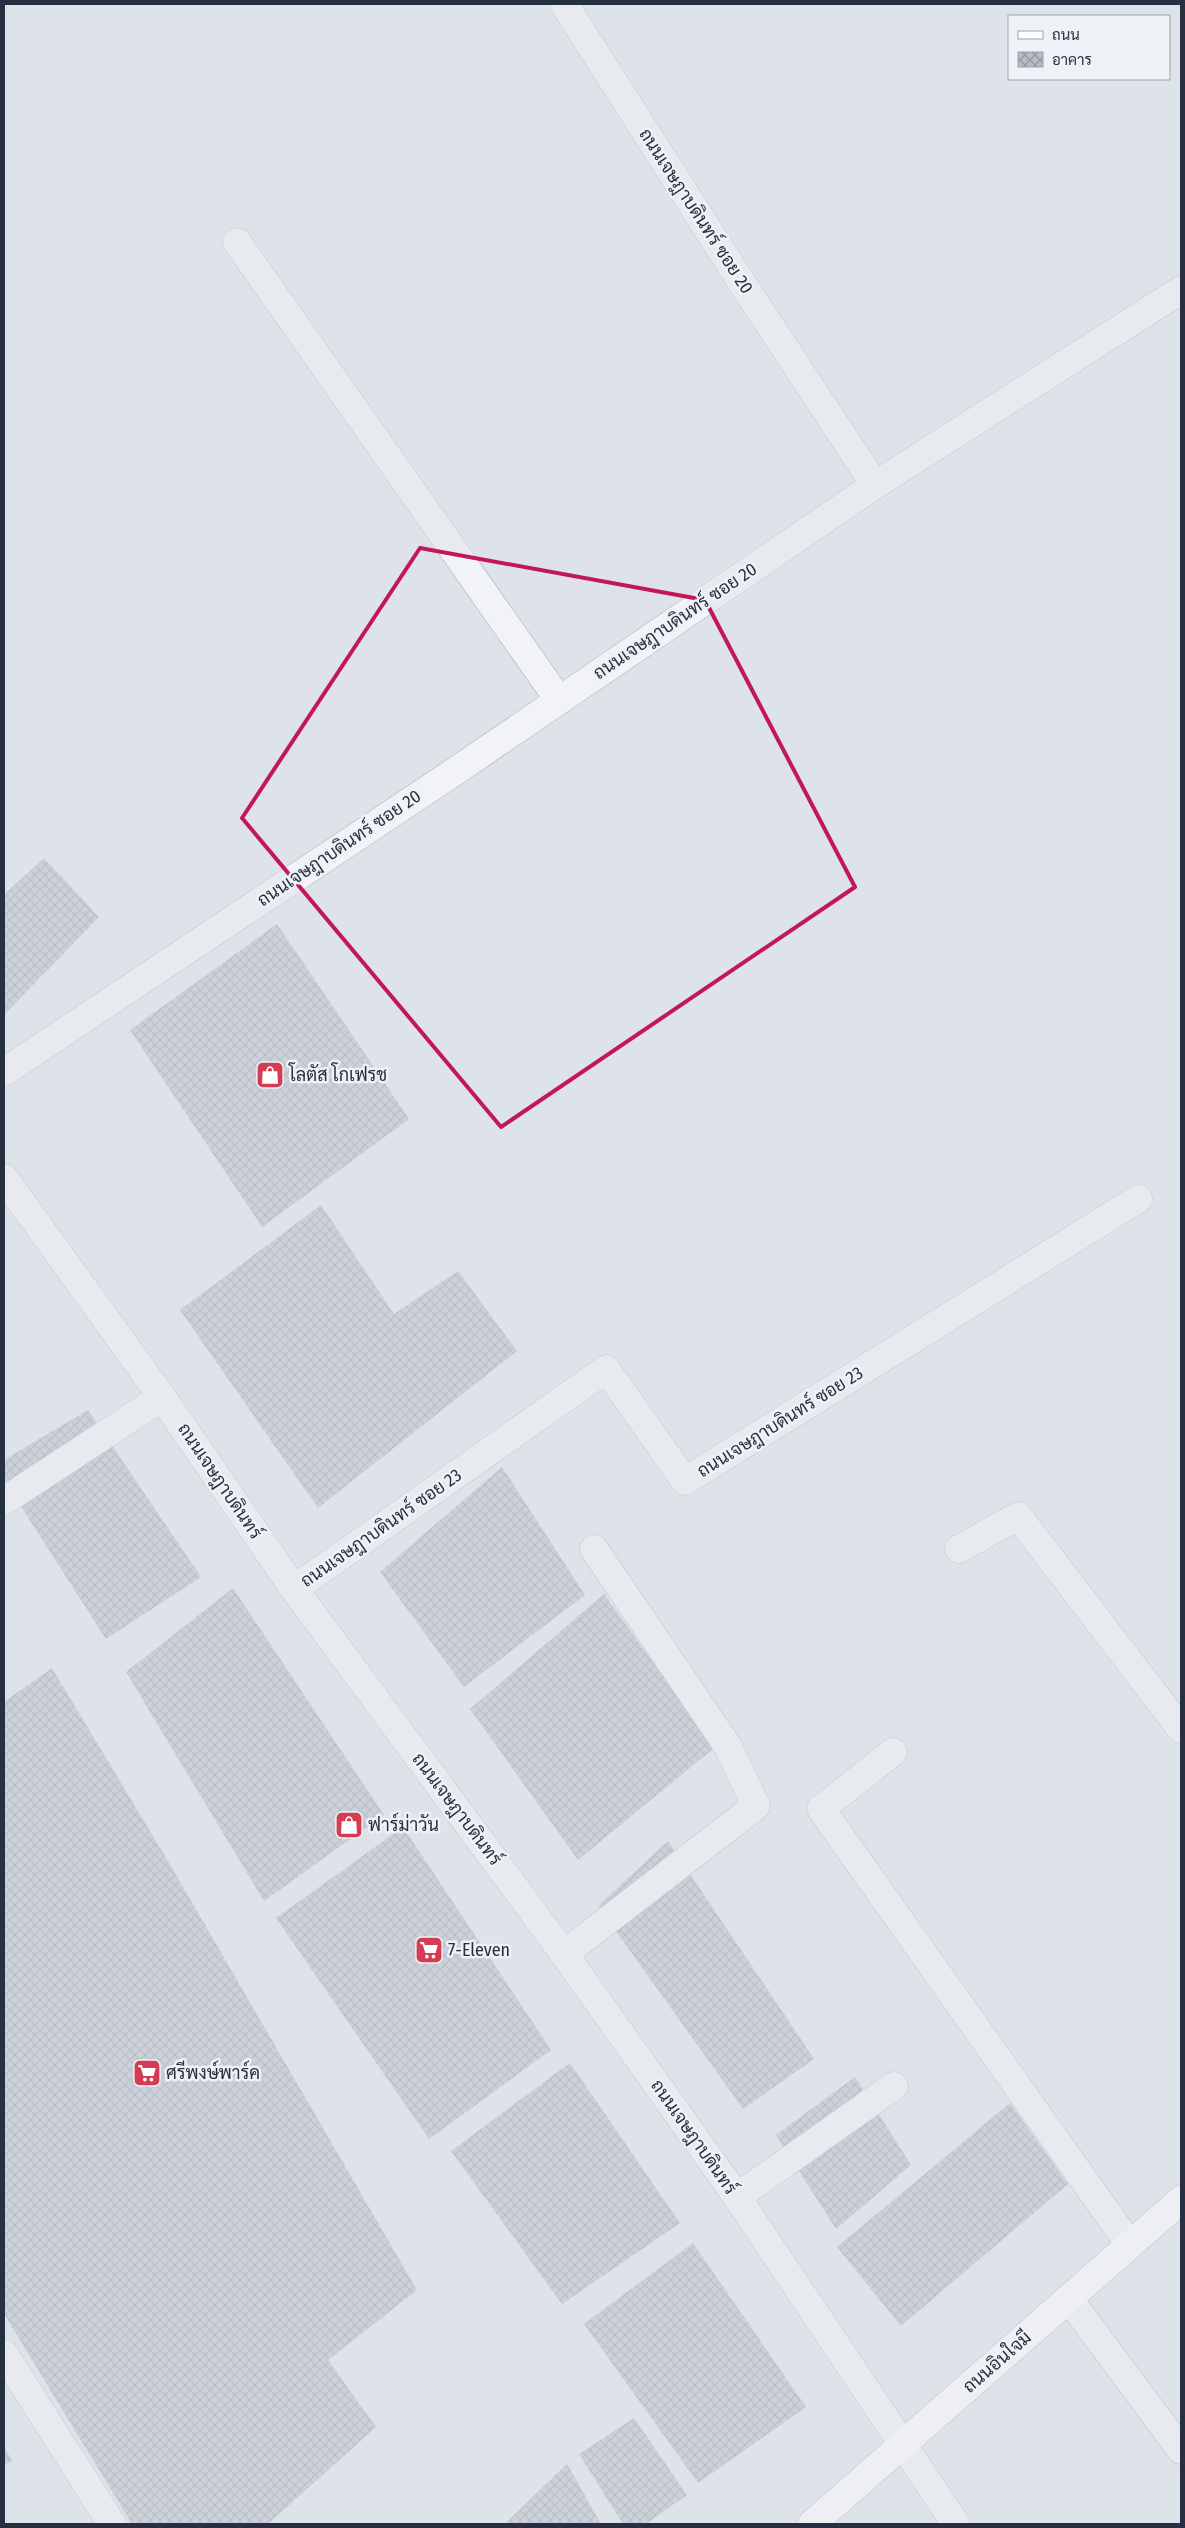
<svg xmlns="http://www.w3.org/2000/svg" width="1185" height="2528" font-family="'Fira Sans Condensed',Sarabun,sans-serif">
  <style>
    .building { fill: url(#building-cross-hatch) }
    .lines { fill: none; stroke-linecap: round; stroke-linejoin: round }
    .minor-casing { stroke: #a3a9b3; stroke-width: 29 }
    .major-casing { stroke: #9da7b5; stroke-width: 29 }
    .minor { stroke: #f1f3f7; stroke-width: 28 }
    .major { stroke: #fff; stroke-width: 28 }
    .marked { fill: none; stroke: #c2185b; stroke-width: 4; stroke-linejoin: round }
    .labels { text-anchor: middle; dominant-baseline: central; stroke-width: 5; stroke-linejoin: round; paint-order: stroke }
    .street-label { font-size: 18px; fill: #273040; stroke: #eef1f6 }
    .poi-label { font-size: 18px; fill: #273040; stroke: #eef1f6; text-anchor: start }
  </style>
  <defs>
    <pattern id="building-cross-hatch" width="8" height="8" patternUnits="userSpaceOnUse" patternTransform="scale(1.25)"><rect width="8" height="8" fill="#b5bbc6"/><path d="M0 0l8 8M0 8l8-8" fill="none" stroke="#9398a2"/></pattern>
  </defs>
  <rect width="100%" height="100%" fill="#dee2e9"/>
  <g class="building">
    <path d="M44 858 99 917 4 1015V895Z"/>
    <path d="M277 924 409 1119 262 1227 130 1030Z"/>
    <path d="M321 1205 394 1314 458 1271 517 1351 318 1508 180 1310Z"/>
    <path d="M88 1410 201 1577 106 1639 4 1480V1460Z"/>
    <path d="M502 1467 585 1595 464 1687 380 1572Z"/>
    <path d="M233 1588 384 1815 264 1901 126 1672Z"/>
    <path d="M604 1594 714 1748 578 1860 470 1709Z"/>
    <path d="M52 1668 165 1856 417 2290 328 2360 376 2427 268 2524H132L4 2314V1702Z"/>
    <path d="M403 1827 551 2050 429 2139 276 1918Z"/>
    <path d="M668 1841 814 2059 743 2109 598 1906Z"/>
    <path d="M570 2063 680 2223 562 2304 451 2151Z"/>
    <path d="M855 2077 911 2165 836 2229 776 2135Z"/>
    <path d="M1010 2103 1068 2184 901 2326 837 2247Z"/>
    <path d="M693 2243 806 2407 698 2483 584 2324Z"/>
    <path d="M634 2418 687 2495 646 2524H623L579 2454Z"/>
    <path d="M4 2447 12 2460 4 2465Z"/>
    <path d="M567 2464 601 2524H505Z"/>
  </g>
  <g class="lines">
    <defs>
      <g id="minor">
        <path d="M237 242 559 700"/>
        <path d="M875 485 1181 290"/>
        <path d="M4 1072 460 768 875 485 742 283 564 4"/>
        <path d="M4 1178 162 1397 294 1589 564 1954 737 2197 956 2524"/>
        <path d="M4 1501 162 1397"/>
        <path d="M959 1549 1018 1516 1181 1729"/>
        <path d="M294 1589 606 1369 685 1481 1138 1199"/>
        <path d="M893 1752 821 1809 1130 2245"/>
        <path d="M564 1954 756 1806 729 1748 594 1549"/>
        <path d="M737 2197 894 2086"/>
        <path d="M1069 2299 1181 2450"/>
        <path d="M4 2354 112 2524"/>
      </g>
      <path id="major" d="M812 2524 1181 2200"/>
    </defs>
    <use href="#minor" class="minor-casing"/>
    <use href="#major" class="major-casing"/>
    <use href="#minor" class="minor"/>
    <use href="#major" class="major"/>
  </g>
  <path d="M0 0H1185V2528H0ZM420 548 705 600 855 887 501 1127 242 818Z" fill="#dee2e9" fill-opacity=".55" fill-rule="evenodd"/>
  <path class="marked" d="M420 548 705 600 855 887 501 1127 242 818Z"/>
  <defs>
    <symbol id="shop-square" viewBox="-11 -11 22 22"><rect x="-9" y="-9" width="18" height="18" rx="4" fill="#d53c54" stroke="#eef1f6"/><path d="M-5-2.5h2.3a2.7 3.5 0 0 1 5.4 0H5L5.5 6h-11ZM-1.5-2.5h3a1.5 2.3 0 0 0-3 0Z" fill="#fff"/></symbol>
    <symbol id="supermarket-square" viewBox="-11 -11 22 22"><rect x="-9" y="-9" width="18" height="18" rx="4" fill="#d53c54" stroke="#eef1f6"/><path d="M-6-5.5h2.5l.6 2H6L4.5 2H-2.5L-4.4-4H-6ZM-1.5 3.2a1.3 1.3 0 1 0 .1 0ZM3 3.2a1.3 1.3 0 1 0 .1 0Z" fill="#fff"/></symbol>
  </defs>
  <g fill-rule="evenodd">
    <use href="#shop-square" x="254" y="1059" width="32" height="32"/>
    <use href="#shop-square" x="333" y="1809" width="32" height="32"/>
    <use href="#supermarket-square" x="413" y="1934" width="32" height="32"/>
    <use href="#supermarket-square" x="131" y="2057" width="32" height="32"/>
  </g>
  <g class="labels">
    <g class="street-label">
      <text transform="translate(696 211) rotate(57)">ถนนเจษฎาบดินทร์ ซอย 20</text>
      <text transform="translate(675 621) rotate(-34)">ถนนเจษฎาบดินทร์ ซอย 20</text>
      <text transform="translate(339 848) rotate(-34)">ถนนเจษฎาบดินทร์ ซอย 20</text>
      <text transform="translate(780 1422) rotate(-32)">ถนนเจษฎาบดินทร์ ซอย 23</text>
      <text transform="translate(220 1481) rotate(56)">ถนนเจษฎาบดินทร์</text>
      <text transform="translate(381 1528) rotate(-35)">ถนนเจษฎาบดินทร์ ซอย 23</text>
      <text transform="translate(457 1809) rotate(53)">ถนนเจษฎาบดินทร์</text>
      <text transform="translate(694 2137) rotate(55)">ถนนเจษฎาบดินทร์</text>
      <text transform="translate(997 2362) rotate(-41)">ถนนอินใจมี</text>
    </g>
    <g class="poi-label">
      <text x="289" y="1075">โลตัส โกเฟรช</text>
      <text x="368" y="1825">ฟาร์ม่าวัน</text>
      <text x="448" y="1950">7-Eleven</text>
      <text x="166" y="2073">ศรีพงษ์พาร์ค</text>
    </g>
  </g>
  <rect width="1185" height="2528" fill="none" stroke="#273040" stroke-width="10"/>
  <rect x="1008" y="15" width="162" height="65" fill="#eef1f6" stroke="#9ea4ad"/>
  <rect x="1018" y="31" width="25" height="8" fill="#ffffff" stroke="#9ea4ad"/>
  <text x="1052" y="40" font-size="15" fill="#273040">ถนน</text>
  <rect x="1018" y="52" width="25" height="15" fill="url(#building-cross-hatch)" stroke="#9ea4ad"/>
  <text x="1052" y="65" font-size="15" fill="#273040">อาคาร</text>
</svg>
